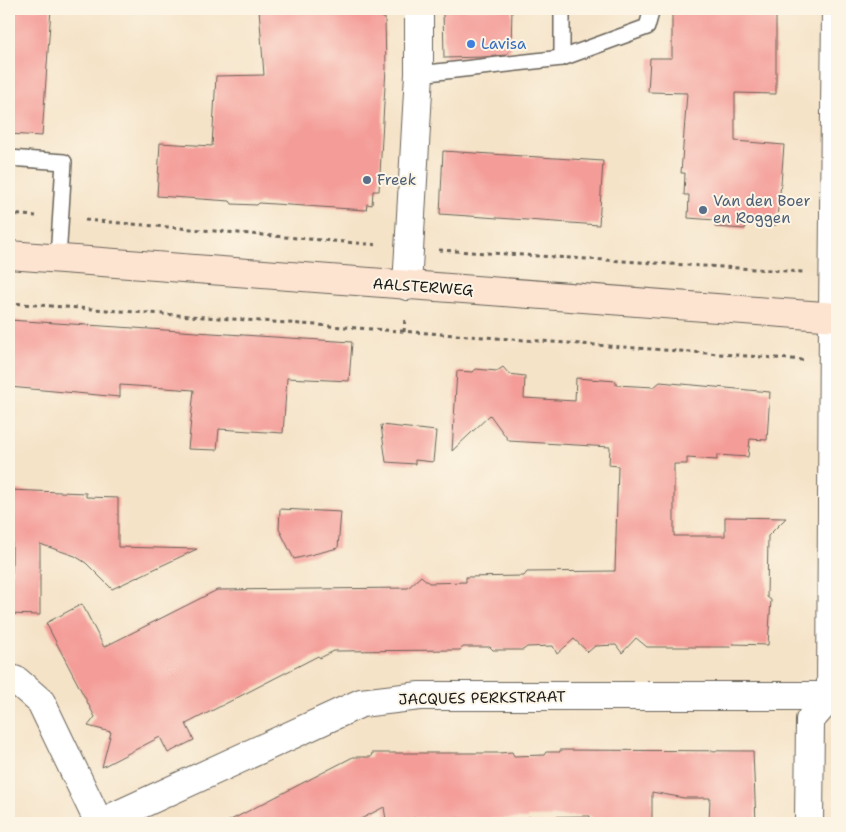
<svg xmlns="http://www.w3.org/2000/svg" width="846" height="832" font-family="'Shantell Sans',sans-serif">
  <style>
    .building { fill: #f49c98 }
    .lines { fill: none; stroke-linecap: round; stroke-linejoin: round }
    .service-casing { stroke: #686258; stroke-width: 18 }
    .minor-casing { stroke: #686258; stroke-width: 30 }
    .tertiary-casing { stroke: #686258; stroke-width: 30 }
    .secondary-casing { stroke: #686258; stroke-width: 30 }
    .path { stroke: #686258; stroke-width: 3; stroke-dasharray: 4 4; stroke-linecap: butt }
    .service { stroke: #fff; stroke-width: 15 }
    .minor { stroke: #fff; stroke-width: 28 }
    .tertiary { stroke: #fff; stroke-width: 28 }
    .secondary { stroke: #fde4d1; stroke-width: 28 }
    .shop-dot { fill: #3f7fe0; stroke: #fcf5e5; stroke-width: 2 }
    .service-dot { fill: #5c6f8a; stroke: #fcf5e5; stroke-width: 2 }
    .labels { text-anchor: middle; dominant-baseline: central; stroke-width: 4; stroke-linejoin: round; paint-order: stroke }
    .shop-label { font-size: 15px; fill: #366cbe; stroke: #fcf5e5; text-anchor: start }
    .service-label { font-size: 15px; fill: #4e5e75; stroke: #fcf5e5; text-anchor: start }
    .street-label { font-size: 15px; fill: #1c1c1c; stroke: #fcf5e5 }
  </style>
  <rect width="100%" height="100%" fill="#fcf5e5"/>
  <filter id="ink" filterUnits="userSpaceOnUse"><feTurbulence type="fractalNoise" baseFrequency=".02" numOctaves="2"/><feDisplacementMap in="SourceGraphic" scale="10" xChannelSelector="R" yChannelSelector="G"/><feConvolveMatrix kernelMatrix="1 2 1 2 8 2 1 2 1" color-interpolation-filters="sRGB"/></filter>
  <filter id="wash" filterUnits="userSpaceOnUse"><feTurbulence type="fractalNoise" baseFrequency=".0096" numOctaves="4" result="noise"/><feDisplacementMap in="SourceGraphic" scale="20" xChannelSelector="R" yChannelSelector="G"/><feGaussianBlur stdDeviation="1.12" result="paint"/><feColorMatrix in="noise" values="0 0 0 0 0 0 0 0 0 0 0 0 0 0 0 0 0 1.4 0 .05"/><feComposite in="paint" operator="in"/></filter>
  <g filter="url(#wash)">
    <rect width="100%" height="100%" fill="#f5e3c8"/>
    <g id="blocks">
      <g class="building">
        <path d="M9 9H51L42 136 9 134Z"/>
        <path d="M259 9H382V18H385L386 68 379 191H373L372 205 367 204 366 210 259 203 257 205 232 204 230 201 157 196 160 143 212 146 216 76 264 75Z"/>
        <path d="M443 9H512L511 49 506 55 483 57 444 58Z"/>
        <path d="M672 9H776V94L735 93V141L784 145 781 184 776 225 746 223 745 229 715 227V220L688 218 689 195H684L685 173H681L687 93 648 92 650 58H672Z"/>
        <path d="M443 151 603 161 599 225 440 214Z"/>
        <path d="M9 320 352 342 349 381 287 378 283 433 219 429 217 450 188 449 194 390 120 385V397L9 387Z"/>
        <path d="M503 367 509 374 525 376 524 398 575 401 576 378 616 381V385L654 387 660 382 770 392 767 440 750 439 748 457 717 455V460L687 458V464H674V536H725V517L786 518 768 536 767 597 771 600 768 645 733 644 732 647H647L636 638 622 653 616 645 595 646 588 652 574 639 557 654 553 646 527 647 523 650H493L490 647H463L460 650 334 651 320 658 318 656 186 724 194 740 168 753 160 737 102 767 111 732 88 726 95 717 46 623 82 604 104 647 217 590 408 588 421 576 429 583 466 582V577L524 576 527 572 615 571 618 466 609 465 610 447 509 441 490 415 452 451 457 371 473 372 476 369 497 371Z"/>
        <path d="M381 425 436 431 433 462 415 460V464L386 462Z"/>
        <path d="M9 490 86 493V497L118 498V547L197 549 112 589 86 563 75 556 40 544V615L9 614V574H12V525H9Z"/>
        <path d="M280 509 341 512 338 548 294 559 279 529Z"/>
        <path d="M560 750 753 751 756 823H709L710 798H684L652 792V820H590V816L528 817V819L414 818 413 820H386L384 807 353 823H225L353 757H371L372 753H499L512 752 514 756 544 755 546 752H560Z"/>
      </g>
    </g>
  </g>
  <g filter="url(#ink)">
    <use href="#blocks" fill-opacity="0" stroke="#686258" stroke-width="1"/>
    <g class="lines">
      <defs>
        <g id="service">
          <path d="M562 58V9"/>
          <path d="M419 74 562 58 647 27 652 9"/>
          <path d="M9 158 64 162 58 259"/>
        </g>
        <g id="minor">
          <path d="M407 286 419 74V9"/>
          <path d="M833 316 831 696 837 703"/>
          <path d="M9 678 17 681 41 702 99 823"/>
          <path d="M100 823 361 703 420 696H831"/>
          <path d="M809 823 810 720 831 696"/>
        </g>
        <path id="tertiary" d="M833 316 836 9"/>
        <path id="secondary" d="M9 255 837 317"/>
      </defs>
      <use href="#service" class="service-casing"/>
      <use href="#minor" class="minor-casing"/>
      <use href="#tertiary" class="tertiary-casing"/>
      <use href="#secondary" class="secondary-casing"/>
      <g class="path">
        <path d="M9 214 36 216"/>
        <path d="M85 220 380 245"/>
        <path d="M439 250 804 272"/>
        <path d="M9 303 804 360"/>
        <path d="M404 332 405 316"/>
      </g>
      <use href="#service" class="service"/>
      <use href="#minor" class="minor"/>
      <use href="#tertiary" class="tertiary"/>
      <use href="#secondary" class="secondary"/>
    </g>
  </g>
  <circle class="shop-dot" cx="471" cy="44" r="5"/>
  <g class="service-dot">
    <circle cx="367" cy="180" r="5"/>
    <circle cx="703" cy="210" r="5"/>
  </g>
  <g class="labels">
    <g class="shop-label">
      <text x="481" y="44">Lavisa</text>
    </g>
    <g class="service-label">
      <text x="377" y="180">Freek</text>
      <text x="713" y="201">Van den Boer<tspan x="713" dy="17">en Roggen</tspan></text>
    </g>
    <g class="street-label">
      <text transform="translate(423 287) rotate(4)">AALSTERWEG</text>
      <text transform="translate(482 698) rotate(-1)">JACQUES PERKSTRAAT</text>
    </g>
  </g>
  <rect width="846" height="832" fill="none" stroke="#fcf5e5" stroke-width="30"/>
</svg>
